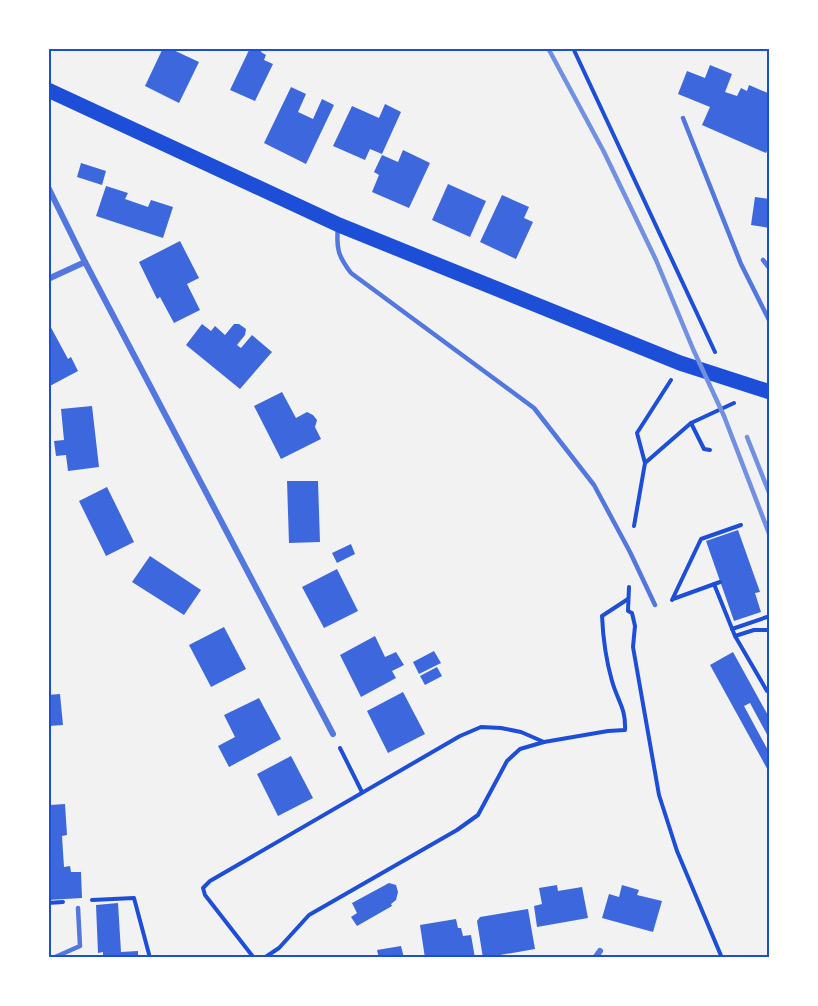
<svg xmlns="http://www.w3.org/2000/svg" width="818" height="1006" font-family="Rubik,sans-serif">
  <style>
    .building { fill: #3d67dc }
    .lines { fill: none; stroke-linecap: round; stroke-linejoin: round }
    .path { stroke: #1d4ed8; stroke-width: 4 }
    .service { stroke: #5277de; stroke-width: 4.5 }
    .minor { stroke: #5277de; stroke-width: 6 }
    .primary { stroke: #1d4ed8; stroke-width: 15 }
    .rail { stroke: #7290e2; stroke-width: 4.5 }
    .neatline { fill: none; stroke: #1d4ed8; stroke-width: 2 }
  </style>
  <rect width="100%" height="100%" fill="#f2f2f2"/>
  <g class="building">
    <path d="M163 48H169L199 62 179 103 145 86Z"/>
    <path d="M250 48 262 49 261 52 266 55 264 60 273 64 255 101 230 90Z"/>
    <path d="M710 65 732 74 725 92 737 96 741 88 747 91 749 85 770 94V144L766 153 702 125 710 107 678 94 687 71 705 78Z"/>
    <path d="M291 87 306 94 298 112 313 119 322 99 334 105 306 164 264 143Z"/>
    <path d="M385 104 401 112 382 154 370 149 365 160 333 146 352 106 379 118Z"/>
    <path d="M403 150 430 163 409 208 372 192 379 175 374 172 382 155 398 162Z"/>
    <path d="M81 163 106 171 102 185 77 177Z"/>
    <path d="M448 184 486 201 470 237 432 220Z"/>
    <path d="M106 186 128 193 125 199 148 207 151 200 173 207 163 238 96 216Z"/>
    <path d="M502 195 529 207 524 218 533 222 516 259 480 242Z"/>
    <path d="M755 197 770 199V228L751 225Z"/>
    <path d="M180 241 199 278 187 284 200 310 174 323 160 297 157 299 139 262Z"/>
    <path d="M48 322 68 359 71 357 78 371 48 387Z"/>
    <path d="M202 324 211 331 215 326 225 335 234 324H239L246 329 245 335 237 345 241 348 252 335 272 352 240 389 186 345Z"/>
    <path d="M282 392 296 418 307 412 313 415 317 420 315 427 321 439 281 459 254 406Z"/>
    <path d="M92 406 99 467 68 471 66 455 56 456 54 441 64 440 61 409Z"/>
    <path d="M287 481H318L320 542 289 543Z"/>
    <path d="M107 487 134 542 106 556 79 501Z"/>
    <path d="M738 530 760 592 755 593 761 612 734 621 706 541Z"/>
    <path d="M351 544 355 554 337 563 332 553Z"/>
    <path d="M150 556 201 590 184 615 132 582Z"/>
    <path d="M337 569 358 611 324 628 302 587Z"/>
    <path d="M224 627 246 669 211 687 189 645Z"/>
    <path d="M375 636 385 657 396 652 404 665 392 671 396 678 361 697 340 655Z"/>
    <path d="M434 651 441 663 419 674 413 662Z"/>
    <path d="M733 652 770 719V740L750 703 744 706 770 754V774L710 665Z"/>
    <path d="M437 667 442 676 425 685 420 676Z"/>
    <path d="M403 692 425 734 388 753 367 711Z"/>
    <path d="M60 694 63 725 48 726V695Z"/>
    <path d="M259 698 281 739 229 767 218 746 235 737 224 715Z"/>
    <path d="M291 756 313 798 278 816 257 774Z"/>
    <path d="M48 799H50V805L65 804 67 835 62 836 64 867 70 866 71 872H81L82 898 48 900Z"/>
    <path d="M389 883 396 885 398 892 396 900 391 904 392 906 357 926 351 917 357 913 352 903Z"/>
    <path d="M557 885 558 891 582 887 588 918 537 927 534 906 542 904 539 888Z"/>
    <path d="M622 885 639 890 637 895 662 901 653 932 602 918 609 894 619 897Z"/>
    <path d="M118 903 121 952 138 951V958H103V952L98 953 96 905Z"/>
    <path d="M528 909 535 949 483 958 477 921 480 917Z"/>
    <path d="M456 919 458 928H461L463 936 471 935 475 958H425L420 925Z"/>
    <path d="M401 946 404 958H379L377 950Z"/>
  </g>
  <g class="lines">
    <g class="path">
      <path d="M573 48 715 352"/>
      <path d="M691 423 704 449 710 450"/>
      <path d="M645 463 637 433 671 380"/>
      <path d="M634 526 645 463 691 423 734 403"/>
      <path d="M714 584 735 636 767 691"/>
      <path d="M629 587 628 611 632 613 635 626 633 647 659 795 677 851 722 958"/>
      <path d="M673 599 720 582"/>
      <path d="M672 600 701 539 741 525"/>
      <path d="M732 629 770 616"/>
      <path d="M735 636 754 630H770"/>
      <path d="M340 748 362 792"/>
      <path d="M92 900 134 898 150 958"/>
      <path d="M48 903 63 902"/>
      <path d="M254 958 205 895 203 888 210 881 460 736 481 727 501 728 521 732 544 742 608 731 625 730C626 708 618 702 612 681 606 660 603 638 602 616L628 599"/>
      <path d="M264 958 279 948 309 915 457 830 478 815 507 761 520 749 544 742"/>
    </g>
    <g class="service">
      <path d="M683 118 741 264 770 322"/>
      <path d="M338 227C336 248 338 256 351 273L534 408 594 485 630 552 655 605"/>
      <path d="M763 260 770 269"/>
      <path d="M53 958 80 946 78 908"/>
    </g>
    <g class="minor">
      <path d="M48 187 85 262 333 734"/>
      <path d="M48 279 85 262"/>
      <path d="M595 958 600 951"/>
    </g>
    <path class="primary" d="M48 90 339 225 680 363 770 392"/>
    <g class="rail">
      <path d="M548 48 604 152 656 260 693 349 724 416 770 536"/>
      <path d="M747 437 770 495"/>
    </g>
  </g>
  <rect width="818" height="1006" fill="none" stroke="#ffffff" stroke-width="99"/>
  <rect x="50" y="50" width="718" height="906" class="neatline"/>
</svg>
